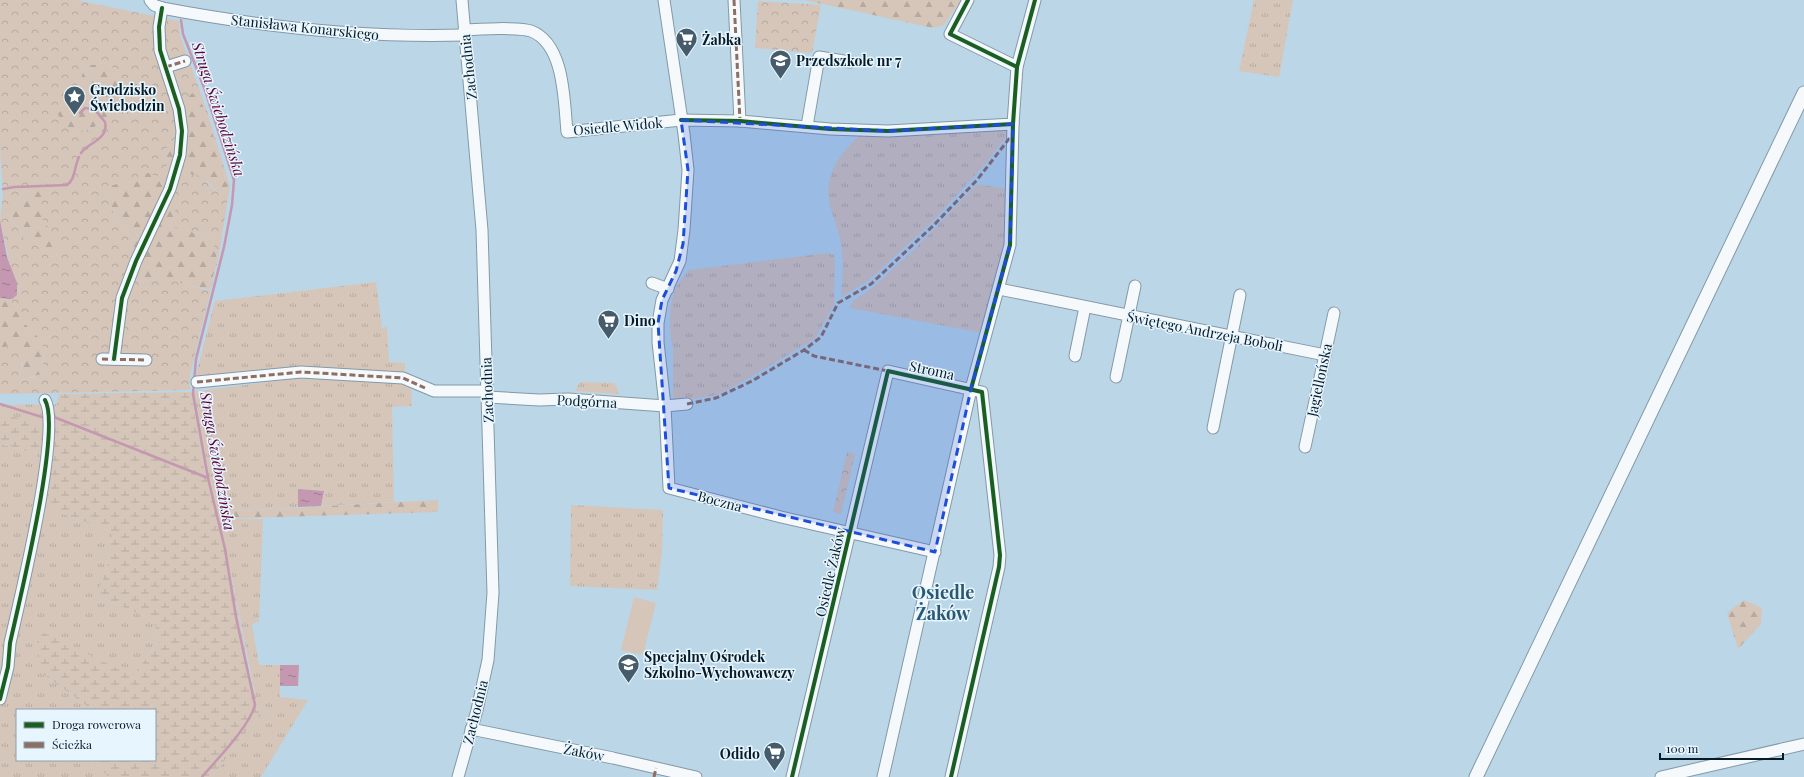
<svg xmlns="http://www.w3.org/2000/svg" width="1804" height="777" font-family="'Playfair Display',serif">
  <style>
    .grass { fill: url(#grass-tufts) }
    .forest { fill: url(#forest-firs) }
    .wetland { fill: url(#wetland-marsh) }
    .park { fill: url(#park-crowns); fill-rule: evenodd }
    .pitch { fill: #d6c6ba }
    .water { fill: url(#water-ripples) }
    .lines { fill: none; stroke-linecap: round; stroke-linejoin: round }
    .stream { stroke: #c398b0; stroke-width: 2.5 }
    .minor-casing { stroke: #8499a6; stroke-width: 13 }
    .major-casing { stroke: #8499a6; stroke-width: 15 }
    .minor { stroke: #f5f9fb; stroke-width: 11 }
    .major { stroke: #f5f9fb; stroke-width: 13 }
    .quiet { stroke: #8d6e63; stroke-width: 3; stroke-dasharray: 6 3; stroke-linecap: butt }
    .cycleway-casing { stroke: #e7f5ff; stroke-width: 6 }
    .cycleway { stroke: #1b5e20; stroke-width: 4 }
    .marked { fill: #1d4ed8; fill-opacity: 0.2; stroke: #1d4ed8; stroke-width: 3; stroke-dasharray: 8 5; stroke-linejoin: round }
    .labels { text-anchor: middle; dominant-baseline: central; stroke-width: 3; stroke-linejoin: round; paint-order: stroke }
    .street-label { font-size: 14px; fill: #071b26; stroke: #e7f5ff }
    .poi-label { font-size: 14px; font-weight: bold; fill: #071b26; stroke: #e7f5ff; text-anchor: start }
    .water-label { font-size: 15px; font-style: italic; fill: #5c0032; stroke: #e7f5ff }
    .district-label { font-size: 18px; font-weight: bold; fill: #295872; stroke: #e7f5ff }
  </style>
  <defs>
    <pattern id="grass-tufts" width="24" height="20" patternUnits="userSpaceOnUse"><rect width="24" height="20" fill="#d6c6ba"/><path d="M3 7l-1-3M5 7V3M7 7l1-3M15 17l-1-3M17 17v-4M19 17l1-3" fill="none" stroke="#b6aaa0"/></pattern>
    <pattern id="forest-firs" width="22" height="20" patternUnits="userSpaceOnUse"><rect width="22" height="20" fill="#d6c6ba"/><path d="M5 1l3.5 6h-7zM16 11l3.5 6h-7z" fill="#b6aaa0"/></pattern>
    <pattern id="wetland-marsh" width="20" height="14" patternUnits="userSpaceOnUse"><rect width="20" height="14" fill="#d6c6ba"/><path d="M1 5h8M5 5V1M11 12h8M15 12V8" fill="none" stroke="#b6aaa0"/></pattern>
    <pattern id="park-crowns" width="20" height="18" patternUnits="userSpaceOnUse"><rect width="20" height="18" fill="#d6c6ba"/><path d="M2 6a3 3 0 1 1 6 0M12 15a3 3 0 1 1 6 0" fill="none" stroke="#b6aaa0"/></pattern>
    <pattern id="water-ripples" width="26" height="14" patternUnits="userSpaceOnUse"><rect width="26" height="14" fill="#c398b0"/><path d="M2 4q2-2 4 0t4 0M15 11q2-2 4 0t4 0" fill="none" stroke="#9c7b8f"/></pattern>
  </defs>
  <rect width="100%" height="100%" fill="#bad6e7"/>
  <g class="grass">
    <path d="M1254 0H1293L1279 77 1239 71Z"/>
    <path d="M1011 130 988 161 932 222 868 281 841 297C843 277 844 259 840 239 838 226 831 214 829 201 825 172 841 153 860 135Z"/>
    <path d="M977 184 1013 190 1014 246 983 333 850 308 853 301 872 288 916 248Z"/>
    <path d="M828 253 834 255 835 265 834 304 815 339 749 378 717 395 678 402 673 400V350L670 331V309L675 288 689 270Z"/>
    <path d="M376 282 382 328 387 327 389 362 405 363V376L195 379 215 301Z"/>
    <path d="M307 377C342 382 376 381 411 384L412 406 392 407 394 502 321 506 324 491 298 489V507L216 512 203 464 191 392Z"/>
    <path d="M580 382 614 383 616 385 619 394 575 391Z"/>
    <path d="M56 404 51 428 0 413V405Z"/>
    <path d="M0 444 46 456 41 506 113 532 107 568 97 595 154 621 159 641 133 676 40 672 90 708 89 710H17V760H90L108 775 107 777H0Z"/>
    <path d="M571 505 663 510 662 552 657 590 570 586Z"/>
    <path d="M218 519H263L259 622 252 624 259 665H280V697L308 700 261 777H212L260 714C244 649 236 583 218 519Z"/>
  </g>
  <g class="forest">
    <path d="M804 0H961L944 25 933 28Z"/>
    <path d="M104 63 119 71C120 93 114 120 90 129 84 132 74 129 68 129L55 112C69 98 80 85 85 66Z"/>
    <path d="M192 93 197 94 207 114 228 186 225 193 221 194C214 191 211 183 205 180 192 174 179 175 167 168L164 151 179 135 183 102Z"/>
    <path d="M141 170 170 180V195L178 201 170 227 212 237 217 259 210 290 157 278 143 282 135 279 131 272 132 238C120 223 106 208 106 187L123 182H135Z"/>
    <path d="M39 177 47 180 49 187 40 213 59 240 62 248 56 257 49 256 37 245H31L25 240 10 216C14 201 28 186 39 177Z"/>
    <path d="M0 298 8 299 19 308V318C42 341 47 339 42 374L30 377 26 380 21 378 20 373 23 363 0 351Z"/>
    <path d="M438 500V512L218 519 216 512Z"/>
    <path d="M1744 600 1762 608 1761 624 1738 649 1727 613Z"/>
  </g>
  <path class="wetland" d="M191 392 203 464 227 551 248 666 260 714 212 777H107V775L90 760H155V710H89L90 708 40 672 36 629 133 676 159 641 154 621 97 595 107 568 113 532 41 506 46 456 0 444V413L51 428 59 394Z"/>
  <g class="park">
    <path d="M0 0H76L179 21 180 35 208 114 230 186 218 260 190 375V390L0 394V351L8 345 22 350C24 360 17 374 23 380L42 374C47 339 42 341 19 318V308L8 299H12L10 266 0 220 3 194 0 148ZM104 63 119 71C120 94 114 120 90 129 84 132 74 129 68 129L56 112C69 98 80 85 85 66ZM192 93 197 94 207 114 228 186 225 193 221 194 215 191 200 175 176 173 167 168 164 151 185 128 186 120 183 102ZM141 171 170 180V196L178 201 170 227 212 237 217 259 210 290H205L167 279 157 278 143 282 135 279 131 272 132 238C120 223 106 208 106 187L123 182H136ZM39 177 47 180C50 193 37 202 40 213 42 222 57 237 62 248L56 257 49 256 44 249 25 240 10 216C14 201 28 186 39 177Z"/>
    <path d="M758 1 821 5 812 53 755 48Z"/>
    <path d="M847 452 855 454 841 514 833 512Z"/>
  </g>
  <path class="pitch" d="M634 597 656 603 643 655 621 650Z"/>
  <g class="water">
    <path d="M0 220 7 257 17 283V295L12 299 0 298Z"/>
    <path d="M298 489 324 491 321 506 298 507Z"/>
    <path d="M280 665H299L298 686H280Z"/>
  </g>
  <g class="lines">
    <g class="stream">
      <path d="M181 20 183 34 205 90 234 180 232 205 224 247 196 359 193 394 208 478 225 549 236 617 255 705C249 727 218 758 202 777"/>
      <path d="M80 113 85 108 94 109"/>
      <path d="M81 153C89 142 109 139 105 122L96 111"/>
      <path d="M15 187 67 185C76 179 74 166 79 157"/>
      <path d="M3 189 14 187"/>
      <path d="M0 404 45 418"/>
      <path d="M54 417 208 478"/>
    </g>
    <defs>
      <g id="minor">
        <path d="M150 0 154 5 162 8C262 27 363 38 465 35"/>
        <path d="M664 0 684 134 688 170 684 230 680 261 662 300 658 323V342L665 406 669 488 781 517 935 552"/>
        <path d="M734 0 740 121"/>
        <path d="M968 0 950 34 1017 67"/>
        <path d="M464 30C478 29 520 27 531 31 565 44 564 102 567 132L681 120 740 121 830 129 888 131 1013 124 1017 67 1035 0"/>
        <path d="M166 67 185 61"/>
        <path d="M807 126 819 57 850 62"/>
        <path d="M652 283 668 289"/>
        <path d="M999 289 1325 355"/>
        <path d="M1075 356 1085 307"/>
        <path d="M102 359 146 360"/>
        <path d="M114 359 122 298 136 261 170 189 180 155 182 131 179 109 160 50 159 27 162 8"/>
        <path d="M1116 377 1135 286"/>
        <path d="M197 382 301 372 403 378 434 391H487"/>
        <path d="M487 397 539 400 568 399 665 406 687 404"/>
        <path d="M1213 428 1240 295"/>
        <path d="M1305 447 1334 313"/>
        <path d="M0 699 8 667 10 643C19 602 62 429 45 400"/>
        <path d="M471 729 613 758 696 777"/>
        <path d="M458 777 477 710 488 660 493 593 482 230 462 0"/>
        <path d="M792 777 888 371 982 392 1000 555 999 567 951 777"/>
        <path d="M883 777 971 389 1010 245 1013 124"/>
        <path d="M1661 777 1804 744"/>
      </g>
      <path id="major" d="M1476 777 1804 93"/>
    </defs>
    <use href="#minor" class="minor-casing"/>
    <use href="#major" class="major-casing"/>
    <use href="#minor" class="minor"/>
    <use href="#major" class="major"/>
    <g class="quiet">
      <path d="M734 0 740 121"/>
      <path d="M166 67 185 61"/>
      <path d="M804 350 814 356 888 371"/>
      <path d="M102 359 146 360"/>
      <path d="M197 382 301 372 403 378 425 388"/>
      <path d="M687 404 716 398 752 381 804 350 821 337 838 303 871 284 934 225 977 180 1012 135"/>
      <path d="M654 777 656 768"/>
    </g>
    <defs>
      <g id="cycleway">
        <path d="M968 0 950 34 1017 67"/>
        <path d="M681 120 740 121 830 129 888 131 1013 124 1017 67 1035 0"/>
        <path d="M114 359 122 298 136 261 170 189 180 155 182 131 179 109 160 50 159 27 162 8"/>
        <path d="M971 389 1010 245 1013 124"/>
        <path d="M0 699 8 667 10 643C19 602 62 429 45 400"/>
        <path d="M792 777 888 371 982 392 1000 555 999 567 951 777"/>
      </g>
    </defs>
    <use href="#cycleway" class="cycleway-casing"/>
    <use href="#cycleway" class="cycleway"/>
  </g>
  <path class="marked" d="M681 120 888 131 1013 124 1010 245 971 389 935 552 669 488 658 323 662 300 676 271 683 244 688 170Z"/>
  <defs>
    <symbol id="supermarket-pin" viewBox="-11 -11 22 30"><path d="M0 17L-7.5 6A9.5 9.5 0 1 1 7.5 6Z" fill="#465c6a" stroke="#e7f5ff"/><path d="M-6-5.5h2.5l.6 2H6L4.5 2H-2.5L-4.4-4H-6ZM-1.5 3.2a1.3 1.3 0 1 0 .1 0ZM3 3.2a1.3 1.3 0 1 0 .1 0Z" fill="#fff"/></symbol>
    <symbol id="school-pin" viewBox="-11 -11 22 30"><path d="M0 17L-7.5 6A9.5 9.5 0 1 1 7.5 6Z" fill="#465c6a" stroke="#e7f5ff"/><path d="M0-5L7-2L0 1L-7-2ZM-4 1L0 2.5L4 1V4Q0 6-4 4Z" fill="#fff"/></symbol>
    <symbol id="sight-pin" viewBox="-11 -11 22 30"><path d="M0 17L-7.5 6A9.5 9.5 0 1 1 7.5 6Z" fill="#465c6a" stroke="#e7f5ff"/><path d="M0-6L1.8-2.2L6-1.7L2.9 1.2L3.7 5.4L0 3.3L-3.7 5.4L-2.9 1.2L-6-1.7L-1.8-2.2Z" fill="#fff"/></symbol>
  </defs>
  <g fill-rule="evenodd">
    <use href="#supermarket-pin" x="674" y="26" width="25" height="34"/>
    <use href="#school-pin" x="768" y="48" width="25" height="34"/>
    <use href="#sight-pin" x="62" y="84" width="25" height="34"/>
    <use href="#supermarket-pin" x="596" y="308" width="25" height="34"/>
    <use href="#school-pin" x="616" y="652" width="25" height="34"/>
    <use href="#supermarket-pin" x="762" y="740" width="25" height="34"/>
  </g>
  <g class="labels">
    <g class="street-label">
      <text transform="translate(305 27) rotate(6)">Stanisława Konarskiego</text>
      <text transform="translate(468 67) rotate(-96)">Zachodnia</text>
      <text transform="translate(618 126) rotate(-5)">Osiedle Widok</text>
      <text transform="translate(1205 331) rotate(11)">Świętego Andrzeja Boboli</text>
      <text transform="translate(932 370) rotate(12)">Stroma</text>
      <text transform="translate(1319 380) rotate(-78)">Jagiellońska</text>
      <text transform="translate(487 390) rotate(-92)">Zachodnia</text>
      <text transform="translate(587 401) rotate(3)">Podgórna</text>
      <text transform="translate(720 501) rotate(15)">Boczna</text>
      <text transform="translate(830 572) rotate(-77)">Osiedle Żaków</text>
      <text transform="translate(475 712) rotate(-76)">Zachodnia</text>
      <text transform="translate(584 752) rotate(11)">Żaków</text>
    </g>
    <g class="poi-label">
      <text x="702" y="39">Żabka</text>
      <text x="796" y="60">Przedszkole nr 7</text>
      <text x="90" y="89">Grodzisko<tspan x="90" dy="16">Świebodzin</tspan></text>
      <text x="624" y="320">Dino</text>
      <text x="644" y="656">Specjalny Ośrodek<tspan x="644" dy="16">Szkolno-Wychowawczy</tspan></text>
      <text x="760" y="753" text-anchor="end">Odido</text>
    </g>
    <g class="water-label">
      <text transform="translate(219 109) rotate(72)">Struga Świebodzińska</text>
      <text transform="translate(218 461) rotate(80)">Struga Świebodzińska</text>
    </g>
    <g class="district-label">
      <text x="943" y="592">Osiedle<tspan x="943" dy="21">Żaków</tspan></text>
    </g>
  </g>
  <rect x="16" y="709" width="140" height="52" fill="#e7f5ff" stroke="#8d9ea8"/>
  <rect x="24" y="722" width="20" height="6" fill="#1b5e20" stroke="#8d9ea8"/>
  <text x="52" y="729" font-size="12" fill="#071b26">Droga rowerowa</text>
  <rect x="24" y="742" width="20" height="6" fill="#8d6e63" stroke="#8d9ea8"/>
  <text x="52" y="749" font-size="12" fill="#071b26">Ścieżka</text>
  <path d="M1660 753v6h123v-6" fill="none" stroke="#071b26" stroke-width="2"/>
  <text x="1666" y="753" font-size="12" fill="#071b26" stroke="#e7f5ff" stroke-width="3" paint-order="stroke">100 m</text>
</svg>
